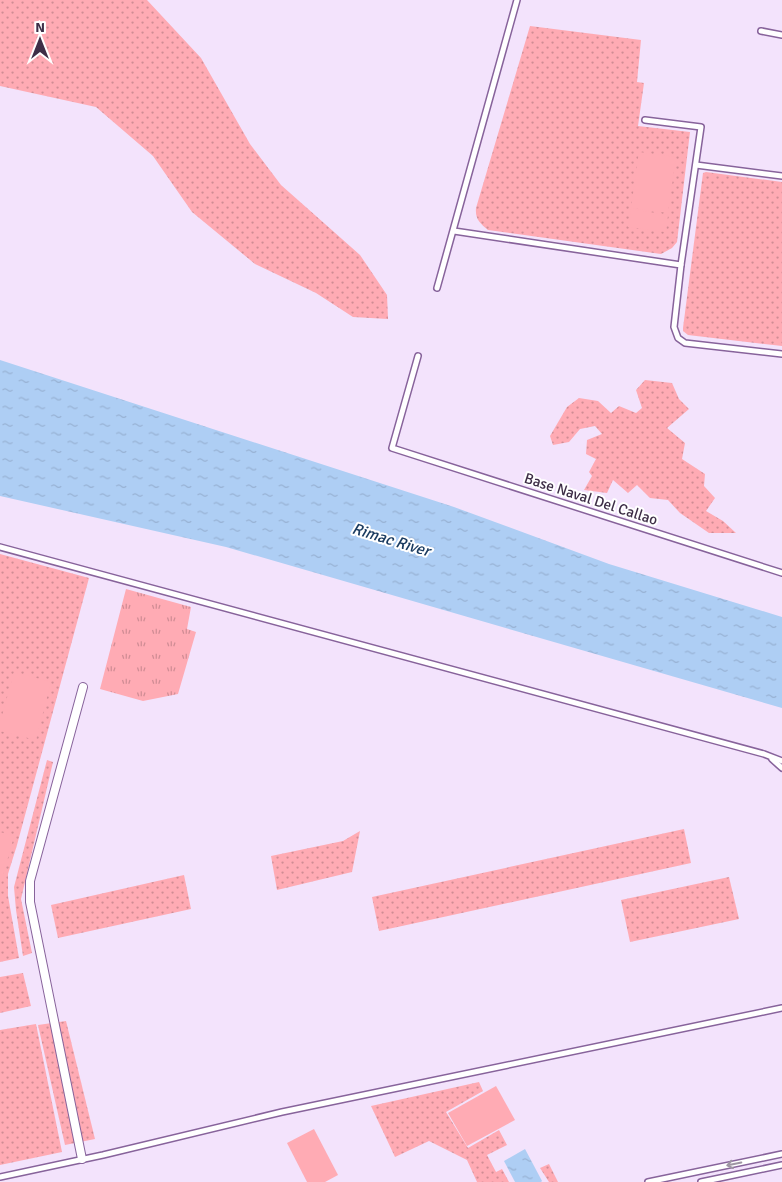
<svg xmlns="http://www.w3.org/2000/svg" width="782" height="1182" font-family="Signika,sans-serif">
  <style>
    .grass { fill: url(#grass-dots) }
    .park { fill: url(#park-tufts) }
    .pitch { fill: #ffabb4 }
    .water { fill: url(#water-ripples) }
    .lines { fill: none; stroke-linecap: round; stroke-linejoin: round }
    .service-casing { stroke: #87639b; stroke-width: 8 }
    .pedestrian-casing { stroke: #87639b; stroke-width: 10 }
    .service { stroke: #fff; stroke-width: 5 }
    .pedestrian { stroke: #fff; stroke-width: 8 }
    .oneway { stroke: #9e96a3 }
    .labels { text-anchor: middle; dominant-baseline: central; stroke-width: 4; stroke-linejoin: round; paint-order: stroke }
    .street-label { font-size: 15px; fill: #3e2e47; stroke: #fff }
    .water-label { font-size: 16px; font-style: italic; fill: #1a3b60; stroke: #fff }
  </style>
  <defs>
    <pattern id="grass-dots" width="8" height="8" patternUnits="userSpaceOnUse" patternTransform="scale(1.25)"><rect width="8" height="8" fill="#ffabb4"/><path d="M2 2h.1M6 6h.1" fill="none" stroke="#d08c94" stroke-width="1.8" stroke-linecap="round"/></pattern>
    <pattern id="park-tufts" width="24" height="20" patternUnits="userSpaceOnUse" patternTransform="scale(1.25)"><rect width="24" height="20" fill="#ffabb4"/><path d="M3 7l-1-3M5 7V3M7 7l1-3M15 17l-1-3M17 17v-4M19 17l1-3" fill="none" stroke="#d08c94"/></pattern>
    <pattern id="water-ripples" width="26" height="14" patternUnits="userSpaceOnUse" patternTransform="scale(1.25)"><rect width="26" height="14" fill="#aecef4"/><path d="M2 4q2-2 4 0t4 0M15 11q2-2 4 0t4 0" fill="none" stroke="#97b1d3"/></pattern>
  </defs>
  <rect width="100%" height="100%" fill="#f3e3fc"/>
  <g class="grass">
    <path d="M0 0H147L201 58 250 144 281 185 360 255 387 295 388 319 353 317 316 293 255 264 192 212 153 156 96 107 0 86Z"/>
    <path d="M530 26 641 40 637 82 644 83 638 126 690 132 677 242 672 248 661 254 488 230C480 223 475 219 476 208Z"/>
    <path d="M706 172 782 182V346L688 335 683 331V328L703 173Z"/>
    <path d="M645 380 672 383 679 399 689 409 667 428 685 443 682 459 705 474 704 486 715 498 706 511 723 521 736 533H709L680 513 668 500 650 498 637 485 628 493 613 480 607 493 584 490 592 476 589 472 596 459 586 454 587 440 602 434 595 426 580 429 569 442 553 445 550 436 567 407 579 398 598 401 611 413 619 406 636 413 642 408 636 390Z"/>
    <path d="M0 554 89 578 17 845 8 874V896L19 958 0 962Z"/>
    <path d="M47 760 53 762 21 899 32 953 23 956 16 910 14 887Z"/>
    <path d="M684 829 691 863 379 931 372 897Z"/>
    <path d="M360 831 352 872 277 890 271 856 343 841Z"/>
    <path d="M184 875 191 909 58 938 51 905Z"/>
    <path d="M729 877 739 919 630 942 621 900Z"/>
    <path d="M23 973 31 1006 0 1013V977Z"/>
    <path d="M66 1021 95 1139 65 1145 38 1025Z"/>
    <path d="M36 1024 62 1152 0 1165V1030Z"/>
    <path d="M479 1082 483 1091 446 1112 468 1148 499 1130 507 1145 487 1155 496 1172 502 1169 509 1182H477L467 1160 429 1141 395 1157 371 1106Z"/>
    <path d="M549 1164 558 1182H549L540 1168Z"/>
  </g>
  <path class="park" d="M126 589 191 607 187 629 196 632 178 694 143 701 100 689Z"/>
  <g class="pitch">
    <path d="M639 152 676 157 668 213 631 208Z"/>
    <path d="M631 209 668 215 666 232 628 227Z"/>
    <path d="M14 672 51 682 36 740 0 731V723Z"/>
    <path d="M0 832 14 836 0 887Z"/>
    <path d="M496 1086 515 1120 467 1146 448 1113Z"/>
    <path d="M314 1129 338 1175 325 1182H307L287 1143Z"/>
  </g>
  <g class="water">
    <path d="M0 360 454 507 609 564 782 617V708L226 547 0 496Z"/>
    <path d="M525 1149 542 1181 541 1182H515L504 1161Z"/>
  </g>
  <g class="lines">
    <defs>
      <g id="service">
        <path d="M761 31 782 35"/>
        <path d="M645 120 701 127 681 265"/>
        <path d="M696 165 782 176"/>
        <path d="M454 231 681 265 674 327 678 338 685 343 782 354"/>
        <path d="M437 288 517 0"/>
        <path d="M418 356 392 448 782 573"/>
        <path d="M0 547 764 754 782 761"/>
        <path d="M772 759 782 768"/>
        <path d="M0 1177 103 1155 282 1112 782 1008"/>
        <path d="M648 1182 782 1154"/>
        <path d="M701 1182 782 1165"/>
      </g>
      <path id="pedestrian" d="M82 1159 30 902V881L83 687"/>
    </defs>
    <use href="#service" class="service-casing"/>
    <use href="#pedestrian" class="pedestrian-casing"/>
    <use href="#service" class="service"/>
    <use href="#pedestrian" class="pedestrian"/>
  </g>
  <defs><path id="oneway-shaft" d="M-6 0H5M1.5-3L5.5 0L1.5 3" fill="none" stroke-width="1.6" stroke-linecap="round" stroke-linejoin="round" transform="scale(1.25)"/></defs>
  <use class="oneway" href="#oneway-shaft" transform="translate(734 1164) rotate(168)"/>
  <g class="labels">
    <g class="street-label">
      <text transform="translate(591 499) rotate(18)">Base Naval Del Callao</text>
    </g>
    <g class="water-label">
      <text transform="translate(391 540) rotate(17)">Rimac River</text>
    </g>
  </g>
  <g transform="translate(40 40)" stroke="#ffffff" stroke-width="4" paint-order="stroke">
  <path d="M0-4L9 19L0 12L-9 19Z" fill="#3e2e47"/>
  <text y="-8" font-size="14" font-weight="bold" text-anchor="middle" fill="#3e2e47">N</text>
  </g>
</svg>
